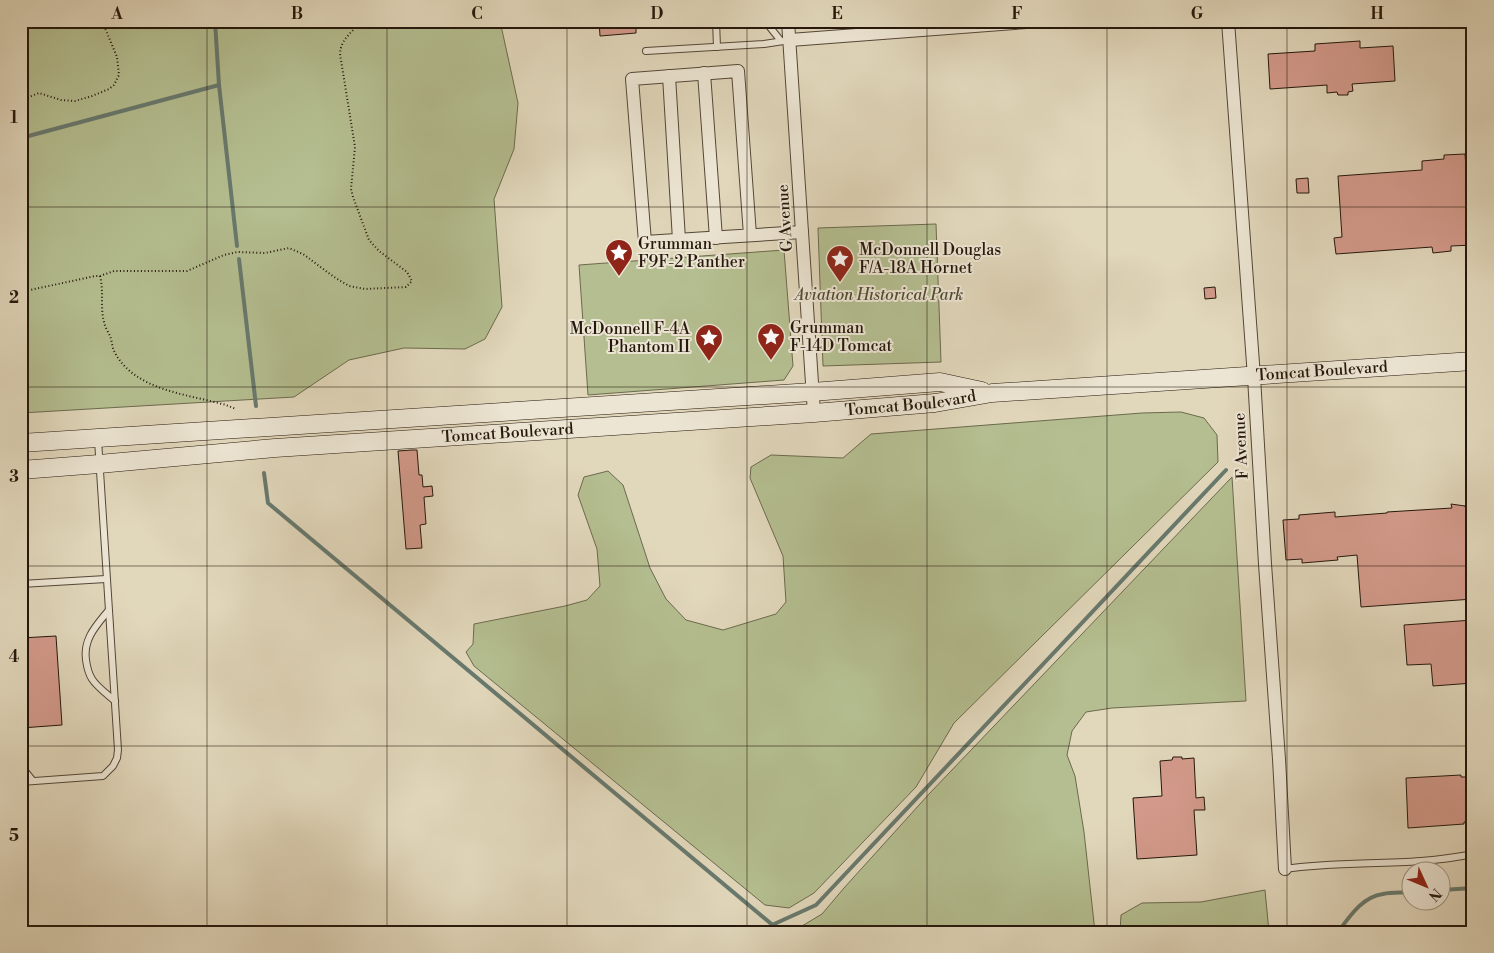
<svg xmlns="http://www.w3.org/2000/svg" width="1494" height="953" font-family="'Libre Bodoni',serif">
  <style>
    .green { fill: #b4be90; stroke: #6c6a4e }
    .lines { fill: none; stroke-linecap: round; stroke-linejoin: round }
    .stream { stroke: #68796e; stroke-width: 4 }
    .building { fill: #d39a8b; stroke: #25170c }
    .service-casing { stroke: #544738; stroke-width: 8 }
    .minor-casing { stroke: #544738; stroke-width: 14 }
    .secondary-casing { stroke: #25170c; stroke-width: 19 }
    .path { stroke: #25170c; stroke-width: 2; stroke-dasharray: 1 2.5; stroke-linecap: butt }
    .service { stroke: #ece5d3; stroke-width: 6 }
    .minor { stroke: #ece5d3; stroke-width: 12 }
    .secondary { stroke: #ece5d3; stroke-width: 18 }
    .grid { fill: none; stroke: #25170c; stroke-width: 1; stroke-opacity: 0.55 }
    .labels { text-anchor: middle; dominant-baseline: central; stroke-width: 4; stroke-linejoin: round; paint-order: stroke }
    .street-label { font-size: 16px; fill: #25170c; stroke: #ece5d3 }
    .poi-label { font-size: 16px; fill: #25170c; stroke: #ece5d3; text-anchor: start }
    .park-label { font-size: 16px; font-style: italic; fill: #504934; stroke: #ece5d3 }
    .neatline { fill: none; stroke: #25170c; stroke-width: 2 }
    .grid-label { font-size: 16px; text-anchor: middle; font-weight: bold; fill: #25170c }
  </style>
  <rect width="100%" height="100%" fill="#e1d7bb"/>
  <filter id="stains"><feTurbulence type="fractalNoise" baseFrequency=".004" numOctaves="4"/><feColorMatrix values="0 0 0 0 .2 0 0 0 0 .09 0 0 0 0 .02 0 0 0 .5 -.17"/></filter>
  <radialGradient id="worn" r=".72"><stop offset=".6" stop-color="#630" stop-opacity="0"/><stop offset="1" stop-color="#630" stop-opacity=".3"/></radialGradient>
  <g class="green">
    <path d="M21 21H500L518 103 514 149 494 199 502 307 485 339 465 349 404 348 349 360 294 397 21 413Z"/>
    <path d="M936 224 941 362 823 366 818 228Z"/>
    <path d="M784 250 793 366 784 380 588 395 579 265Z"/>
    <path d="M1181 412 1204 418 1217 435 1218 462 954 723 916 787 814 893 789 908 765 905 474 666 466 652 473 644 474 624 565 606 587 600 600 586 597 549 578 495 584 477 608 471 623 485 650 568 666 599 686 620 723 630 776 614 786 602 783 556 750 478 751 467 771 455 843 458 871 434 1142 413Z"/>
    <path d="M1232 477 1246 701 1112 708 1086 712 1072 731 1067 755 1075 776 1084 832 1095 932H800L797 929 822 914 844 888 929 794Z"/>
    <path d="M1265 890 1269 932H1120L1121 915 1142 903 1201 902Z"/>
  </g>
  <g class="lines">
    <g class="stream">
      <path d="M215 21 219 85 237 246"/>
      <path d="M21 138 219 85"/>
      <path d="M239 259 256 406"/>
      <path d="M264 473 268 503 781 932"/>
      <path d="M1442 890 1473 888"/>
      <path d="M772 925 816 905 1226 470"/>
      <path d="M1338 932C1350 916 1362 897 1383 894 1392 892 1402 893 1412 892"/>
    </g>
  </g>
  <g class="building">
    <path d="M599 21H636V33L600 36Z"/>
    <path d="M1360 41V48L1393 46 1395 81 1352 84 1353 91 1348 92V95H1338L1337 92 1327 93V85L1270 89 1268 54 1315 51V44Z"/>
    <path d="M1465 154 1466 167H1473V245L1451 246V251L1433 253 1432 247 1336 254 1334 238 1342 237 1338 176 1422 170V161L1444 159V155Z"/>
    <path d="M1308 178 1309 193H1297L1296 179Z"/>
    <path d="M1215 287 1216 298 1205 299 1204 288Z"/>
    <path d="M412 450H417L419 475H422L423 487 432 486 433 496 424 497 426 524 420 525 422 548 406 549 398 451Z"/>
    <path d="M1451 504 1465 506V507H1473V599L1361 607 1357 555 1337 557 1338 560 1302 563V559L1286 560 1283 520 1299 519V515L1335 512V517L1387 513V512L1452 508Z"/>
    <path d="M1473 620V683L1433 686 1431 664 1407 665 1404 625Z"/>
    <path d="M56 636 62 725 21 728V638Z"/>
    <path d="M1173 757H1182V759L1194 758 1196 798 1204 797 1205 810H1194L1197 855 1137 859 1133 798 1162 796 1160 761 1172 760Z"/>
    <path d="M1461 775V777H1468V784H1473V821L1464 822V824L1408 828 1406 778Z"/>
  </g>
  <g class="lines">
    <defs>
      <g id="service">
        <path d="M716 21 717 47"/>
        <path d="M765 21 781 41"/>
        <path d="M646 51 764 44 790 40"/>
        <path d="M21 584 106 579"/>
        <path d="M108 611C96 626 83 639 86 660 87 667 88 673 92 679 97 687 107 694 115 701"/>
        <path d="M21 766 33 781"/>
        <path d="M21 782 103 776 113 766 117 758 118 750 98 440"/>
        <path d="M1285 869C1347 860 1411 867 1473 854"/>
      </g>
      <g id="minor">
        <path d="M788 21 814 413"/>
        <path d="M1228 21 1254 377 1265 564 1279 759 1285 869"/>
        <path d="M790 40 1040 21"/>
        <path d="M704 73 716 238"/>
        <path d="M669 76 679 240"/>
        <path d="M750 235 738 71 632 79 645 242C697 239 750 235 802 232"/>
      </g>
      <g id="secondary">
        <path d="M21 443 812 392 940 382 982 391"/>
        <path id="s1" d="M21 470 99 464 275 448 814 413 935 403 992 393 1473 361"/>
      </g>
    </defs>
    <use href="#service" class="service-casing"/>
    <use href="#minor" class="minor-casing"/>
    <use href="#secondary" class="secondary-casing"/>
    <g class="path">
      <path d="M21 100 39 93 61 100 75 101 92 96 109 89 114 85 119 75 117 57 102 21"/>
      <path d="M100 276C104 291 100 307 104 322 105 327 108 332 110 336 112 341 112 347 114 351 134 391 188 394 226 405L236 409"/>
      <path d="M21 292 95 276H100L114 271H187L224 255 237 252 265 253 289 248 303 254 334 277 349 286 365 289 406 287 412 281 407 272 379 251 369 240 353 197 351 189 355 147 340 54C341 37 353 34 359 21"/>
    </g>
    <use href="#service" class="service"/>
    <use href="#minor" class="minor"/>
    <use href="#secondary" class="secondary"/>
  </g>
  <path class="grid" d="M207 21V932M387 21V932M567 21V932M747 21V932M927 21V932M1107 21V932M1287 21V932M21 207H1473M21 387H1473M21 566H1473M21 746H1473"/>
  <defs>
    <symbol id="sight-pin" viewBox="-11 -11 22 30"><path d="M0 17L-7.5 6A9.5 9.5 0 1 1 7.5 6Z" fill="#8f2418" stroke="#ece5d3"/><path d="M0-6L1.8-2.2L6-1.7L2.9 1.2L3.7 5.4L0 3.3L-3.7 5.4L-2.9 1.2L-6-1.7L-1.8-2.2Z" fill="#fff"/></symbol>
  </defs>
  <g fill-rule="evenodd">
    <use href="#sight-pin" x="603" y="237" width="32" height="43"/>
    <use href="#sight-pin" x="824" y="243" width="32" height="43"/>
    <use href="#sight-pin" x="755" y="321" width="32" height="43"/>
    <use href="#sight-pin" x="693" y="322" width="32" height="43"/>
  </g>
  <g class="labels">
    <g class="street-label">
      <text transform="translate(785 218) rotate(-94)">G Avenue</text>
      <text stroke="none"><textPath href="#s1" startOffset="1305">Tomcat Boulevard</textPath></text>
      <text stroke="none"><textPath href="#s1" startOffset="892">Tomcat Boulevard</textPath></text>
      <text stroke="none"><textPath href="#s1" startOffset="488">Tomcat Boulevard</textPath></text>
      <text transform="translate(1241 446) rotate(-93)">F Avenue</text>
    </g>
    <g class="poi-label">
      <text x="638" y="244">Grumman<tspan x="638" dy="18">F9F-2 Panther</tspan></text>
      <text x="859" y="250">McDonnell Douglas<tspan x="859" dy="18">F/A-18A Hornet</tspan></text>
      <text x="790" y="328">Grumman<tspan x="790" dy="18">F-14D Tomcat</tspan></text>
      <text x="690" y="329" text-anchor="end">McDonnell F-4A<tspan x="690" dy="18">Phantom II</tspan></text>
    </g>
    <g class="park-label">
      <text x="879" y="295">Aviation Historical Park</text>
    </g>
  </g>
  <rect width="1494" height="953" fill="none" stroke="#e1d7bb" stroke-width="55"/>
  <g transform="translate(1426 886) rotate(134)"><circle r="24" fill="#ece5d3" stroke="#9c9383"/>
  <path d="M0-4L9 19L0 12L-9 19Z" fill="#8f2418"/>
  <text y="-8" font-size="14" font-weight="bold" text-anchor="middle" fill="#25170c">N</text>
  </g>
  <rect x="28" y="28" width="1438" height="898" class="neatline"/>
  <g class="grid-label">
    <text x="117" y="19">A</text>
    <text x="297" y="19">B</text>
    <text x="477" y="19">C</text>
    <text x="657" y="19">D</text>
    <text x="837" y="19">E</text>
    <text x="1017" y="19">F</text>
    <text x="1197" y="19">G</text>
    <text x="1377" y="19">H</text>
    <text x="14" y="123">1</text>
    <text x="14" y="303">2</text>
    <text x="14" y="482">3</text>
    <text x="14" y="662">4</text>
    <text x="14" y="841">5</text>
  </g>
  <rect width="100%" height="100%" filter="url(#stains)"/>
  <rect width="100%" height="100%" fill="url(#worn)"/>
</svg>
